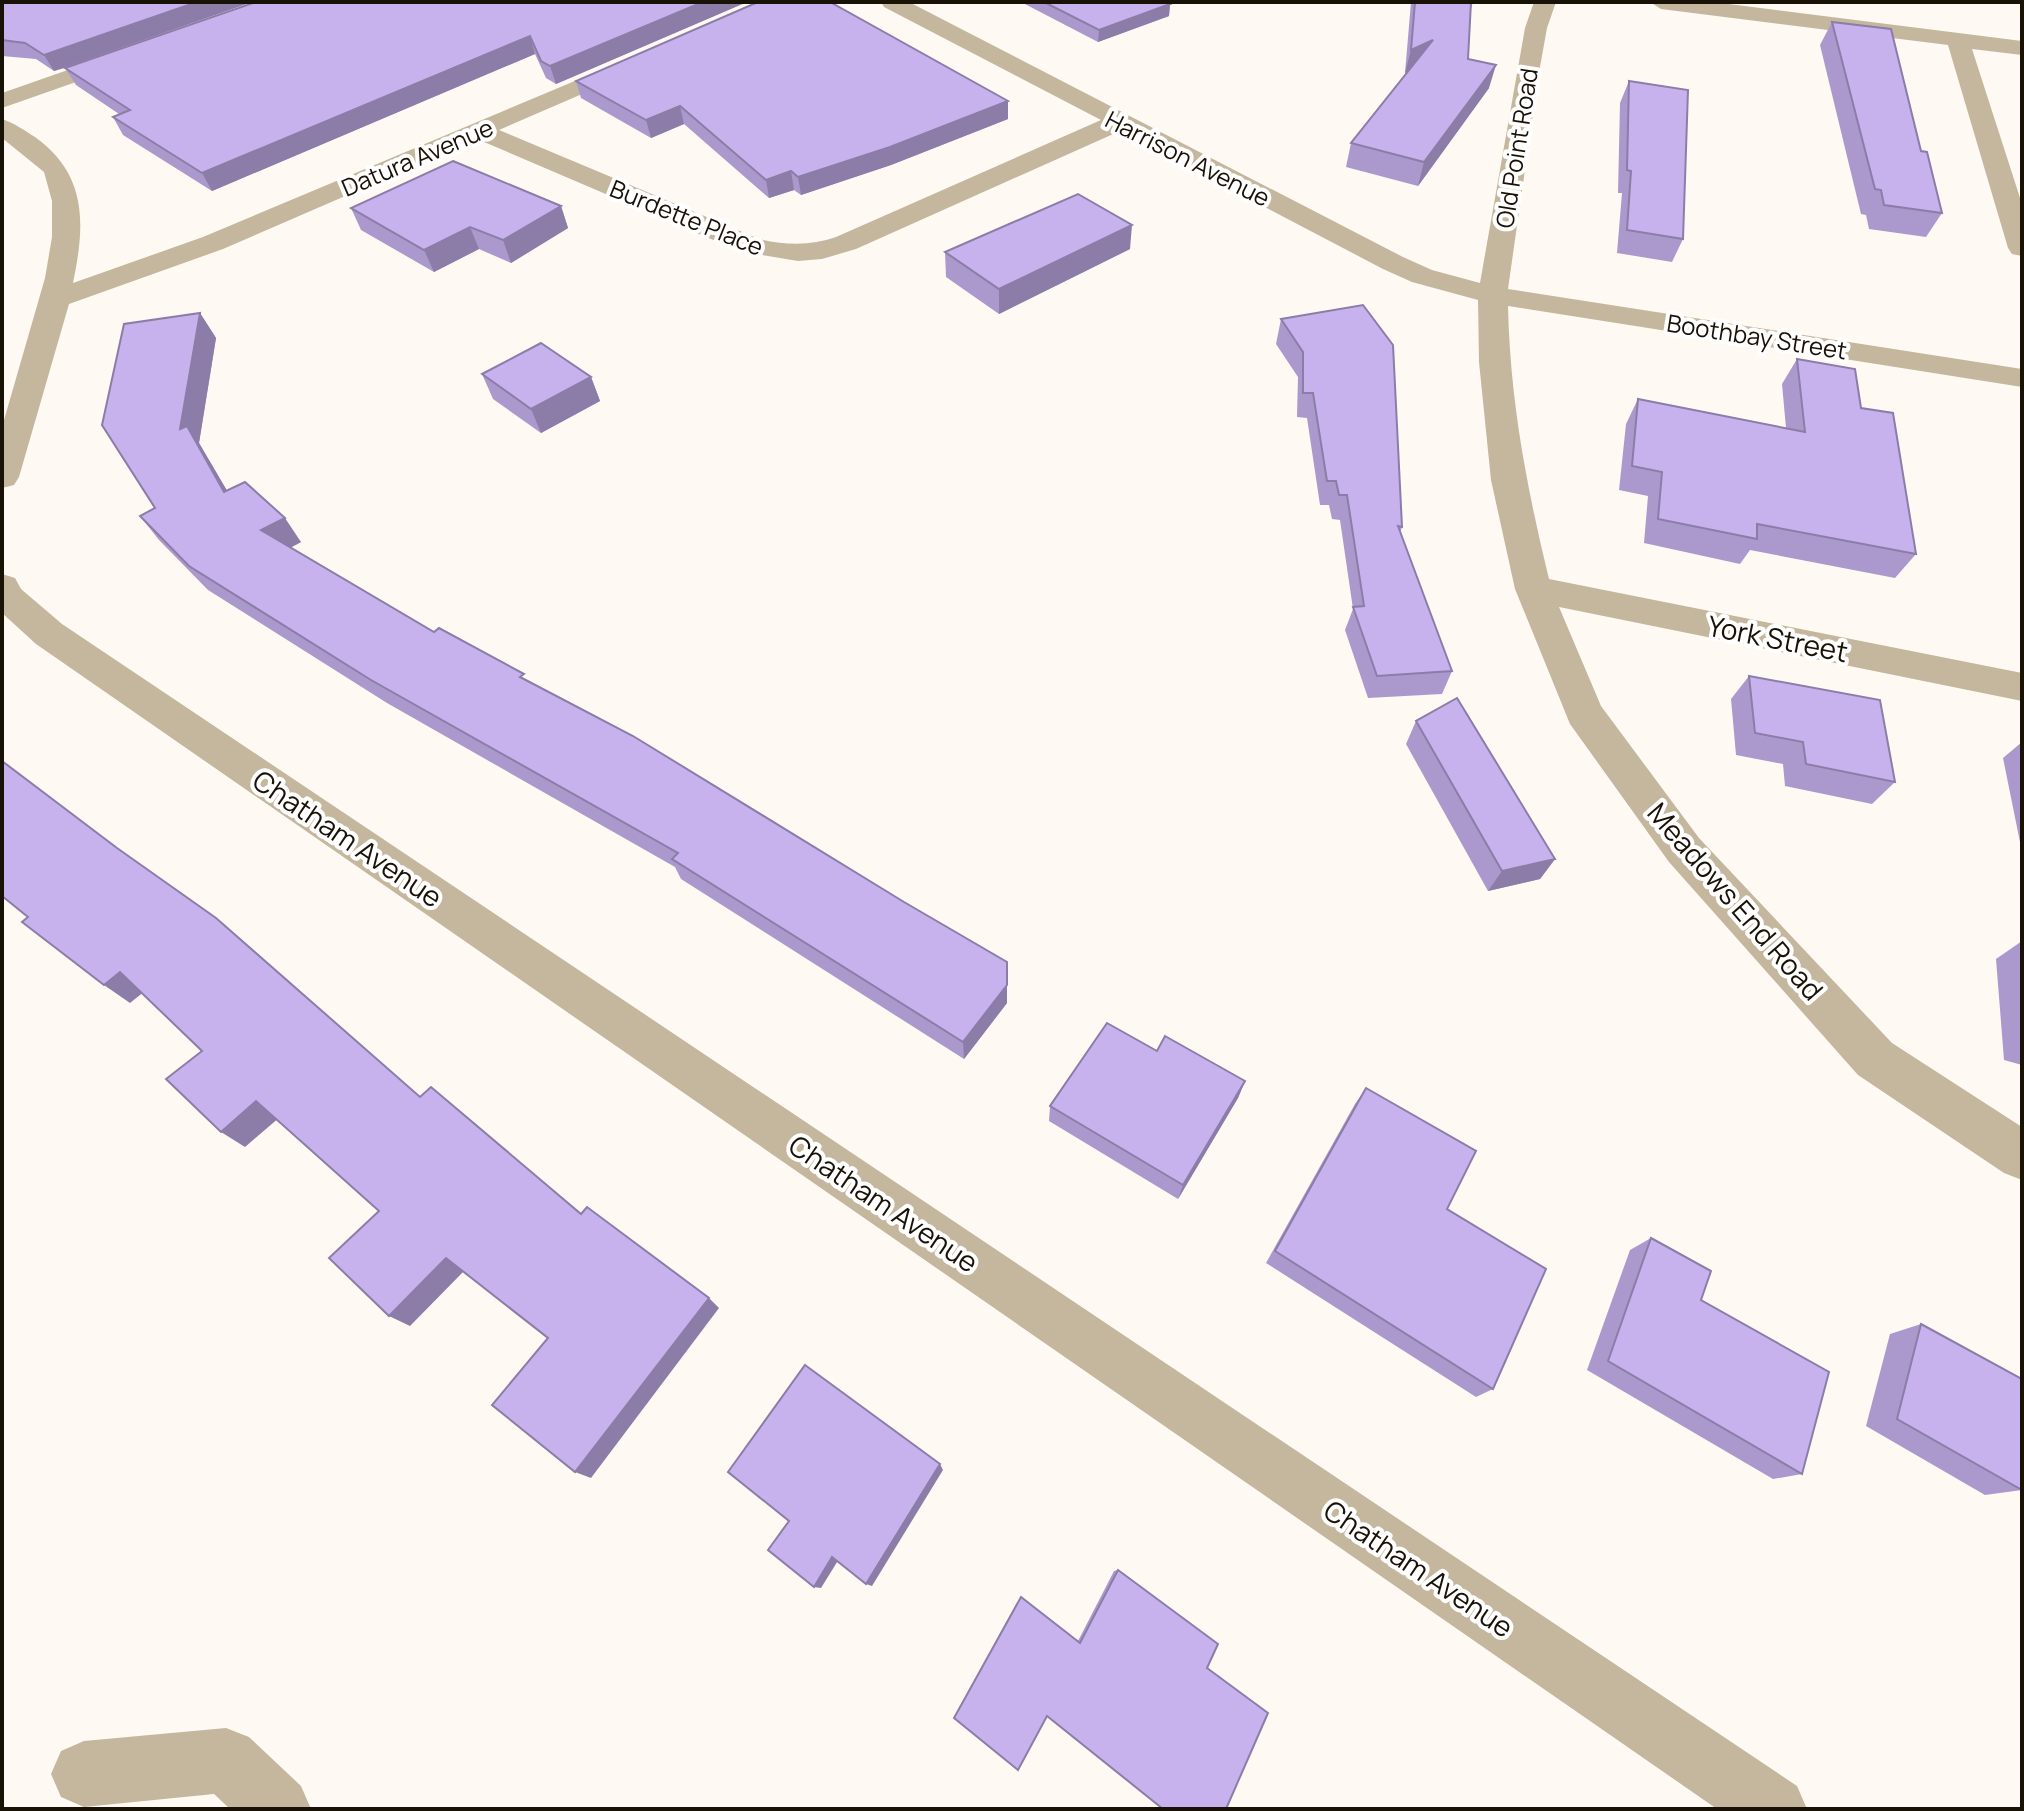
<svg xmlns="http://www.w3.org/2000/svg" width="2024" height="1811" font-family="Manrope,sans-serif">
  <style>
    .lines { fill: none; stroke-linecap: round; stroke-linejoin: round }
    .minor { fill: #c4b79d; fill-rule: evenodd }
    .wall { fill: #ab99cd }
    .shaded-wall { fill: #8b7da7 }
    .building { fill: #c7b2ee; stroke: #8b7da7; stroke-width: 2 }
    .labels { text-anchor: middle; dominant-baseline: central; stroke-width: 8; stroke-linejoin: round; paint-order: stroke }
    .far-street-label { font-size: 24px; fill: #181106; stroke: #fff }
    .street-label { font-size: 28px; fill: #181106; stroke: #fff }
  </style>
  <rect width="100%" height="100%" fill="#fefaf3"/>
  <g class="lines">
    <g class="minor">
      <path d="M881 2H909L1403 257 1432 270 1480 283 1525 28 1534 2H1556L1547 28 1538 78 1508 289 2022 369V387L1508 306C1510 400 1527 489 1549 579L2022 673V701L1559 607 1601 706 1699 838 1892 1043 2022 1127V1180L2004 1173 1858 1075 1669 862 1570 724 1515 589 1491 480 1479 362 1478 300 1412 282 1383 269 1120 131 856 249 822 259 798 261 739 251 477 139 223 249 69 304 19 477 14 485 2 488V427L45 278 52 237V201L44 172 2 138V119C14 123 24 130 35 137 88 175 85 225 73 283L203 237 632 57 640 59 644 64 640 69 499 130 759 239C785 245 811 246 836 237L1101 120 884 7Z"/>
      <path d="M1650 2H1713L2022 41V55L1972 49 2022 204V256L2012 254 2008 248 1948 45 1661 9Z"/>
      <path d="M125 50 133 52 137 57 133 62 2 108V93Z"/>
      <path d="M2 574 15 578 21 589 62 624 1797 1786 1807 1809H1717L36 644 2 613Z"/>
      <path d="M226 1728 249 1737 301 1786 311 1809H230L214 1794 84 1807 61 1797 51 1774 61 1751 84 1741Z"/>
    </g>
  </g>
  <g class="wall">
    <path d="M2 2H252L76 64 747 2 556 84 546 78 535 54 212 191 123 135 113 117 119 114 76 85 65 68 54 71 36 59 2 56Z"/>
    <path d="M1021 2H1166L1170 4 1169 16 1098 42Z"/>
    <path d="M1411 2H1473L1471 8 1468 59 1489 88 1418 186 1346 167 1351 143 1408 72 1405 73Z"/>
    <path d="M1832 22 1921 151 1942 213 1926 237 1869 229 1866 215 1861 214 1820 45Z"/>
    <path d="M576 81 1008 119 891 165 801 195 794 190 769 198 684 124 651 138 581 98Z"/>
    <path d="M1629 81 1683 239 1672 262 1617 253 1622 193H1618L1620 103Z"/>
    <path d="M561 206 568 228 511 263 479 249 434 272 361 230 351 208Z"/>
    <path d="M1130 249 999 314 946 277 945 252Z"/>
    <path d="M1363 305 1402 527 1400 533 1452 671 1442 694 1368 698 1345 630 1353 609 1340 520 1332 519 1329 505H1320L1307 418 1297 417 1298 377 1276 344 1281 319Z"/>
    <path d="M200 313 216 338 199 443 227 491 301 542 290 548 434 632 528 681 1007 962V1003L964 1059 681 879 675 867 387 703 208 590 159 540 140 516 155 508Z"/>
    <path d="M1797 359 1861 408 1916 554 1895 578 1750 550 1740 564 1644 543 1648 496 1619 490 1626 424 1638 399 1786 428 1782 384Z"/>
    <path d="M482 374 591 377 600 401 541 433 493 399Z"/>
    <path d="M1749 676 1895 782 1872 804 1785 786 1783 764 1736 755 1731 699Z"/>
    <path d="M1416 721 1555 859 1540 879 1488 891 1406 744Z"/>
    <path d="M2022 742V852L2003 758Z"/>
    <path d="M2022 941V1065L2004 1060 1996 959Z"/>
    <path d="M1157 1051 1245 1081 1238 1098 1178 1199 1049 1121 1050 1106Z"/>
    <path d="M1366 1088 1447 1209 1493 1389 1476 1397 1266 1263 1355 1104Z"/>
    <path d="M1651 1238 1802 1474 1773 1479 1587 1370 1630 1250Z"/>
    <path d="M1921 1324 2022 1490 1985 1495 1866 1426 1890 1334Z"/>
    <path d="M1118 1570 1047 1716 1078 1641 1114 1571Z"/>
  </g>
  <g class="shaded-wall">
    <path d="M197 2H252L54 71 44 55Z"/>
    <path d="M703 2H747L556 84 550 66Z"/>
    <path d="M1170 4 1169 16 1098 42 1099 30Z"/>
    <path d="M530 36 535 54 212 191 202 173Z"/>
    <path d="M1433 40 1427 63 1405 73 1411 50Z"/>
    <path d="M1496 65 1489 88 1418 186 1424 162Z"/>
    <path d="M1008 101V119L891 165 801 195 798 177Z"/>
    <path d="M680 106 684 124 651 138 646 120Z"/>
    <path d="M791 171 794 190 769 198 766 180Z"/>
    <path d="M561 206 568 228 511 263 503 240Z"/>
    <path d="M1132 225 1130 249 999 314V289Z"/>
    <path d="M470 227 479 249 434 272 424 250Z"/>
    <path d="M200 313 216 338 199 443 242 516 180 429Z"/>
    <path d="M591 377 600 401 541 433 531 409Z"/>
    <path d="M285 518 301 542 278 554 261 530Z"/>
    <path d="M1555 859 1540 879 1488 891 1502 871Z"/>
    <path d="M120 972 145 991 130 1003 104 985Z"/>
    <path d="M1007 985V1003L964 1059 963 1042Z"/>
    <path d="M1245 1081 1238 1098 1178 1199 1183 1185Z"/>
    <path d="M256 1101 280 1117 245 1147 221 1132Z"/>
    <path d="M446 1258 465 1270 410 1326 389 1316Z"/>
    <path d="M709 1298 719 1308 591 1478 575 1472Z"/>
    <path d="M940 1464 943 1470 872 1586 866 1584Z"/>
    <path d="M832 1557 839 1559 821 1588 814 1587Z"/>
  </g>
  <g class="building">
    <path d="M2 2H197L44 55 25 43 2 40Z"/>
    <path d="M256 2H703L550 66 541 61 530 36 202 173 113 117 130 110 65 68Z"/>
    <path d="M758 2H830L1008 101 890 147 798 177 791 171 766 180 680 106 646 120 576 81Z"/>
    <path d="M1044 2H1166L1170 4 1099 30Z"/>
    <path d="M1415 2H1471L1468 59 1496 65 1424 162 1351 143 1433 40 1411 50Z"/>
    <path d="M1832 22 1891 29 1921 151 1927 152 1942 213 1884 205 1881 190 1875 189Z"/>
    <path d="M1629 81 1688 90 1683 239 1627 230 1631 171 1627 170Z"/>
    <path d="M453 161 561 206 503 240 470 227 424 250 351 208Z"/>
    <path d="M1078 194 1132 225 999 289 945 252Z"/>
    <path d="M1363 305 1393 345 1402 527 1398 526 1452 671 1377 676 1353 607 1364 606 1347 495H1339L1336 481H1327L1313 393H1303V352L1281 319Z"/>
    <path d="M200 313 180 429 187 426 224 492 245 482 285 518 261 530 434 632 439 628 524 674 520 677 633 736 904 902 1007 962V985L963 1042 672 859 678 853 371 680 189 566 140 516 155 508 102 425 124 324Z"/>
    <path d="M541 343 591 377 531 409 482 374Z"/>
    <path d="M1797 359 1855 369 1861 408 1893 413 1916 554 1757 524V539L1658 519 1662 472 1632 466 1638 399 1805 432Z"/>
    <path d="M1749 676 1880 700 1895 782 1806 764 1803 742 1755 733Z"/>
    <path d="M1457 698 1555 859 1502 871 1416 721Z"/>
    <path d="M2 761 117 848 216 918 420 1097 431 1087 581 1214 587 1207 709 1298 575 1472 492 1405 548 1338 446 1258 389 1316 329 1258 379 1211 256 1101 221 1132 166 1079 202 1051 120 972 104 985 22 922 28 917 2 896Z"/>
    <path d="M1107 1023 1157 1051 1165 1036 1245 1081 1183 1185 1050 1106Z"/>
    <path d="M1366 1088 1476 1151 1447 1209 1546 1269 1493 1389 1275 1251Z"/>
    <path d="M1651 1238 1711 1271 1701 1300 1829 1372 1802 1474 1608 1361Z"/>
    <path d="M1921 1324 2022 1379V1490L1897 1419Z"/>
    <path d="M805 1365 940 1464 866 1584 832 1557 814 1587 768 1550 789 1521 728 1472Z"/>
    <path d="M1118 1570 1218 1644 1207 1668 1268 1713 1226 1809H1163L1047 1716 1018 1770 954 1718 1021 1597 1080 1643Z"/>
  </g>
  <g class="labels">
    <g class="far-street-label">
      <text transform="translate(1516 148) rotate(-81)">Old Point Road</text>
      <text transform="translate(417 157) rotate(-23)">Datura Avenue</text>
      <text transform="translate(1188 158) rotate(27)">Harrison Avenue</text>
      <text transform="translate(687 217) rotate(22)">Burdette Place</text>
      <text transform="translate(1757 336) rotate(9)">Boothbay Street</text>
    </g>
    <g class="street-label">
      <text transform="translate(1778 638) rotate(11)">York Street</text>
      <text transform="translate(348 838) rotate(34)">Chatham Avenue</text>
      <text transform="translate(1736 901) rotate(49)">Meadows End Road</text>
      <text transform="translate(884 1203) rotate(34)">Chatham Avenue</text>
      <text transform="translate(1419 1568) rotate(34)">Chatham Avenue</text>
    </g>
  </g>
  <rect width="2024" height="1811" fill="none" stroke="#181106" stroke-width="8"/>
</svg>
